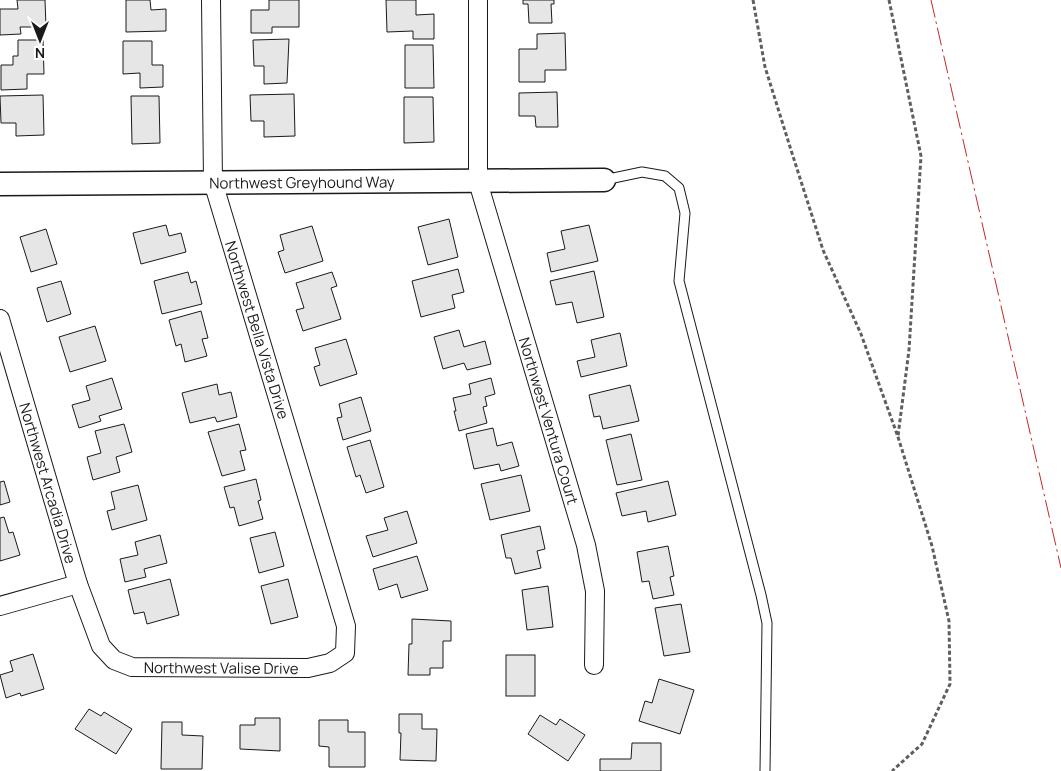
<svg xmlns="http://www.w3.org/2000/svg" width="1061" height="771" font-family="Manrope,sans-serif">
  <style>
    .building { fill: #e6e6e6; stroke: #1a1a1a }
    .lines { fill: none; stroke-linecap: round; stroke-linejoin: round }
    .service-casing { stroke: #1a1a1a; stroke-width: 11 }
    .minor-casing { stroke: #1a1a1a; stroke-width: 20 }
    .tertiary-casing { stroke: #1a1a1a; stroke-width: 25 }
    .path { stroke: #5f5f5f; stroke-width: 3; stroke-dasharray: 4 2.5; stroke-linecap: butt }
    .service { stroke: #fff; stroke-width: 9 }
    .minor { stroke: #fff; stroke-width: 18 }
    .tertiary { stroke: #fff; stroke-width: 22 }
    .power { stroke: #c62828; stroke-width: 1; stroke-dasharray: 18 4 2.5 4; stroke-linecap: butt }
    .labels { text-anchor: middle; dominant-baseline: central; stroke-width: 4; stroke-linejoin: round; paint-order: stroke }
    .street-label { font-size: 15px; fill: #1a1a1a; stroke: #fff }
  </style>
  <rect width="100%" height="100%" fill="#fff"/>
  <g class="building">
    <path d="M17 0H45L46 27H20L21 34 0 35V9H18Z"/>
    <path d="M126 0H150L151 10 166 9V31L126 32Z"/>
    <path d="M269 0H299V27H272V33H251V10H269Z"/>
    <path d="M386 0H416V15L434 14V39H413V31L387 32Z"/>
    <path d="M523 0H554V4H551L552 23H529L528 4H523Z"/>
    <path d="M565 33 566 70H545V82H519V49H537V34Z"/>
    <path d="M289 39 287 83 264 84V66H254L253 40Z"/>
    <path d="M18 40H43L44 74H27V89L1 90V65H13V56H18Z"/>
    <path d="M123 41H152V65H163V87L140 88V73L123 74Z"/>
    <path d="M405 45H433L434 88H405Z"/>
    <path d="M557 92 558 127H536L535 116H519V93Z"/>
    <path d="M294 94 295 136 264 137V121H251L250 95Z"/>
    <path d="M43 95 44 135 16 136V123H1L0 96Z"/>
    <path d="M131 96H159L160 143 132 144Z"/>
    <path d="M404 97H433L434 142 404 143Z"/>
    <path d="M449 219 458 257 428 265 418 227Z"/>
    <path d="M166 225 169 236 181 233 186 252 141 264 133 233Z"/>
    <path d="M589 225 598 261 551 272 547 253 565 249 561 231Z"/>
    <path d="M312 226 323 261 285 273 278 252 284 250 280 235Z"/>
    <path d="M46 229 57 264 31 272 20 237Z"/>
    <path d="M458 269 464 292 452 295 455 308 421 317 412 281Z"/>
    <path d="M594 271 604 317 577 323 572 302 556 305 550 281Z"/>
    <path d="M188 272 191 283 196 281 202 304 162 314 154 281Z"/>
    <path d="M332 272 337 286 331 288 341 319 303 331 296 310 304 308 296 283Z"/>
    <path d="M61 281 71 314 47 322 37 288Z"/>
    <path d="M201 311 208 338 202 339 207 356 185 362 181 344 176 346 169 320Z"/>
    <path d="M95 326 106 361 70 372 59 337Z"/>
    <path d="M459 330 464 347 485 341 491 364 467 370 464 363 443 369 434 337Z"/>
    <path d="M620 333 627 366 581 377 577 361 595 357 591 340Z"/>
    <path d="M346 339 357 374 320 386 314 367 320 365 315 348Z"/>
    <path d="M112 378 122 409 99 416 101 421 79 428 72 405 90 400 86 386Z"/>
    <path d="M491 378 495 394 485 397 487 406 483 407 487 423 459 431 454 411H456L453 398 471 394 469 384Z"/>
    <path d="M217 384 219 395 231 392 237 417 217 422 215 417 190 423 182 393Z"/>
    <path d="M630 385 639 421 603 429 600 416 594 417 589 395Z"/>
    <path d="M361 397 371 431 343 440 337 418 342 417 339 404Z"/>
    <path d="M124 424 132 452 116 457 120 472 93 480 87 457 101 453 95 431Z"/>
    <path d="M239 424 246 450 240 451 245 470 222 476 208 432Z"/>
    <path d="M493 428 497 446 512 442 519 466 501 471 499 464 474 469 466 434Z"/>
    <path d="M631 434 642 480 617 485 606 440Z"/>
    <path d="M370 440 384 487 366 493 360 475 356 477 347 447Z"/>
    <path d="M521 475 530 511 490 520 481 484Z"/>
    <path d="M256 479 261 500 258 501 263 519 239 526 234 507 230 508 224 487Z"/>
    <path d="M4 481 10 502 0 505V482Z"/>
    <path d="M668 481 676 515 648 522 646 511 622 516 616 493Z"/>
    <path d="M138 485 147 520 112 530 107 511 115 509 111 492Z"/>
    <path d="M407 511 417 543 373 557 366 536 388 530 384 518Z"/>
    <path d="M4 517 9 533 13 532 20 555 0 561V518Z"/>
    <path d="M540 526 545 549 537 551 541 568 515 574 511 558H506L501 535Z"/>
    <path d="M275 532 284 566 259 573 250 538Z"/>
    <path d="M160 535 167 563 144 569 146 577 125 582 120 559 138 555 135 542Z"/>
    <path d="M668 546 674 576 670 577 674 595 653 599 649 581 642 582 637 552Z"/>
    <path d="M417 556 428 590 401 598 397 584 379 590 373 569Z"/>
    <path d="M170 579 179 615 147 624 144 612 134 614 128 590Z"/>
    <path d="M288 579 298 617 271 624 261 586Z"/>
    <path d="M548 586 553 627 527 630 522 590Z"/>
    <path d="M681 604 690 652 664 656 655 608Z"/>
    <path d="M412 619 451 621V641H443V668H430V675H408L409 644H412Z"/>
    <path d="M33 654 44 689 21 696 20 693 6 698 0 675 13 671 10 661Z"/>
    <rect x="506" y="655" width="29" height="41"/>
    <path d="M659 679 694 690 680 734 639 721 645 701 652 703Z"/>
    <path d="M89 709 101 716 104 712 132 729 116 754 75 729Z"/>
    <path d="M399 714H422V729H437L436 761 400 760 401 733H399Z"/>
    <path d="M540 715 556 725 560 719 585 735 568 761 528 734Z"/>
    <path d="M255 718H280V751L240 749V725H255Z"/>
    <path d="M319 720H348V732H365V767H329V747L319 746Z"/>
    <path d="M162 722H182V735L203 736 202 769H161Z"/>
    <path d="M632 743H661V771H600V759H631Z"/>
  </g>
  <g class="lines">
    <defs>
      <path id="service" d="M604 180 642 172 665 176 679 188 685 213 679 281 761 595 767 623 765 771"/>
      <g id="minor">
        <path id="s1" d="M478 0V182L586 545 595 591 594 665"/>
        <path id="s2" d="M0 319 78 584 101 646 114 660 132 667 308 668 330 663 345 653 346 626 213 182 211 0"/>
        <path d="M0 606 78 584"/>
      </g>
      <g id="tertiary">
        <path id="s3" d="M0 184 604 180"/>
      </g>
    </defs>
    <use href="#service" class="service-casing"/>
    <use href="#minor" class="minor-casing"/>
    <use href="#tertiary" class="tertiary-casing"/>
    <g class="path">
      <path d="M753 0 765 67 791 150 823 250 861 334 898 437 932 546 949 621 950 684 922 744 892 771"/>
      <path d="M889 0 921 156 909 350 898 436"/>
    </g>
    <use href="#service" class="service"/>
    <use href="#minor" class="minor"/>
    <use href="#tertiary" class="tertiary"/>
    <path class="power" d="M931 0 1061 568"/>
  </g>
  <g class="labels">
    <g class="street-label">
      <text stroke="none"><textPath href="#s3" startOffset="302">Northwest Greyhound Way</textPath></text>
      <text transform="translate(257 330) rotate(73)">Northwest Bella Vista Drive</text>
      <text stroke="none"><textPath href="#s1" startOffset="431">Northwest Ventura Court</textPath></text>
      <text stroke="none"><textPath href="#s2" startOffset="171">Northwest Arcadia Drive</textPath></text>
      <text stroke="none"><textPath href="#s2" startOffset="470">Northwest Valise Drive</textPath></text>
    </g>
  </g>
  <g transform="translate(40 40) rotate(180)" stroke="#ffffff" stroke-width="4" paint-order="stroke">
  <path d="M0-4L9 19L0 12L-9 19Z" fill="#1a1a1a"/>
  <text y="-8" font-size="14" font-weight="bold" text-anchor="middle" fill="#1a1a1a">N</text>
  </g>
</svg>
